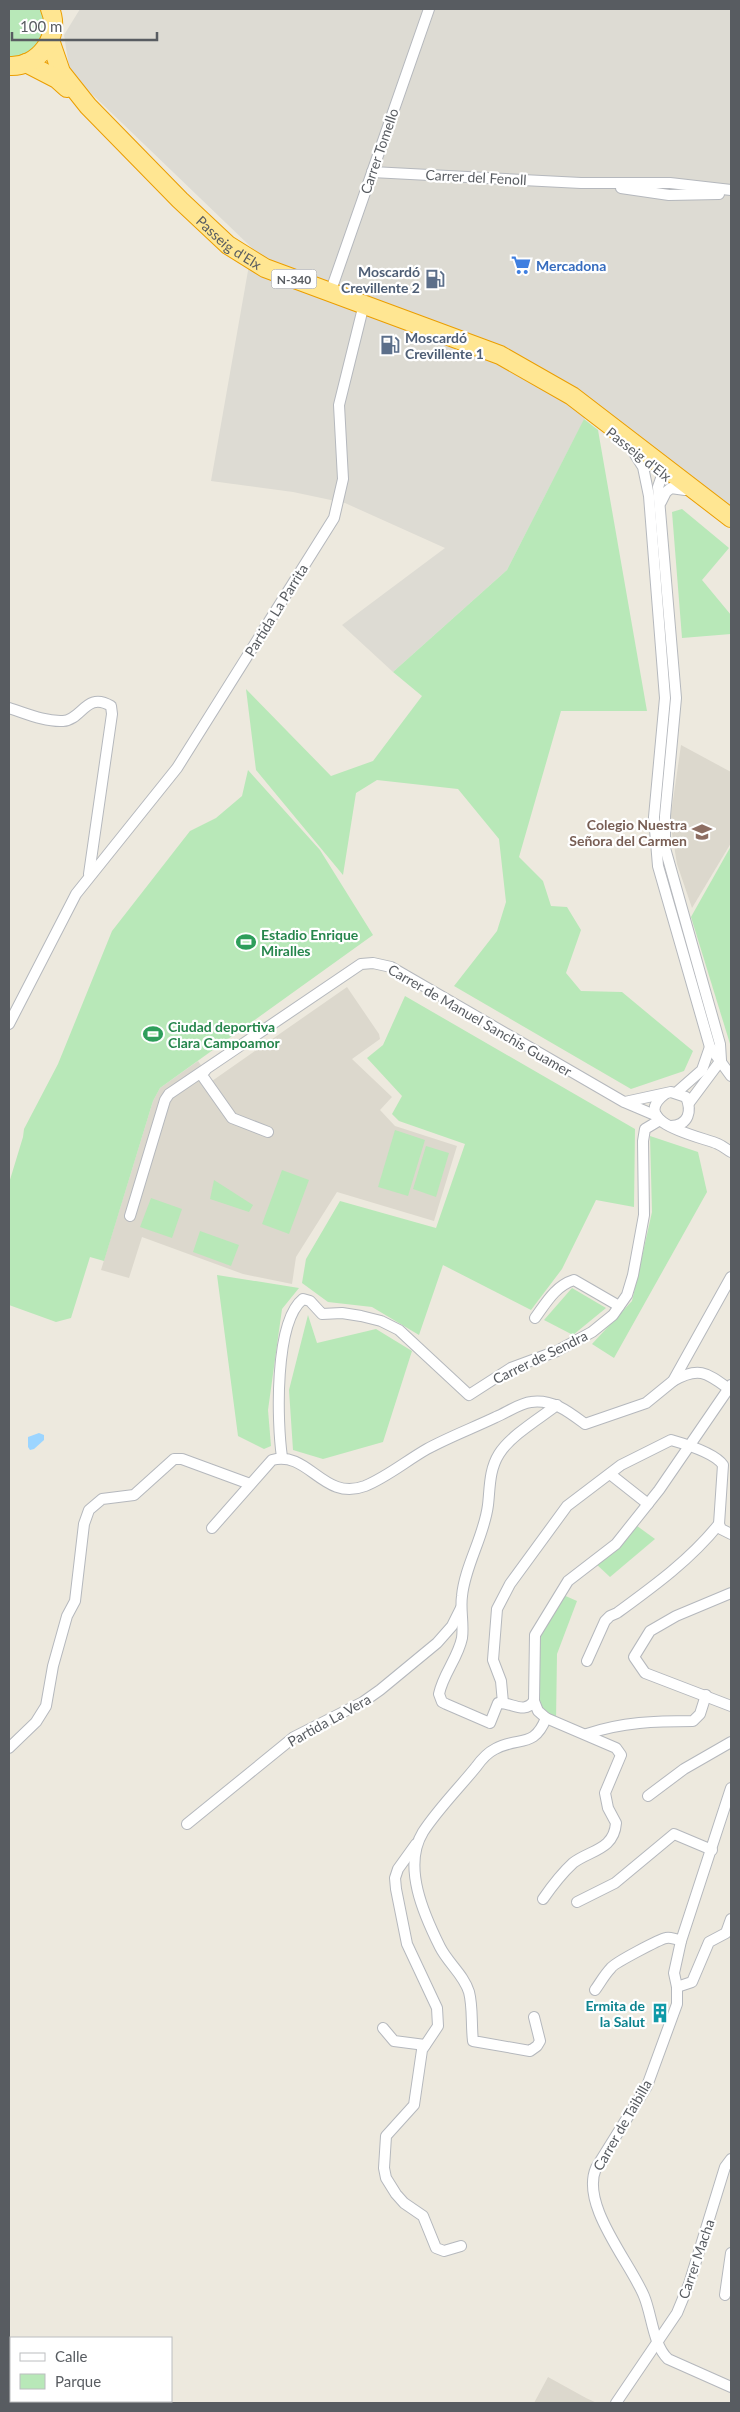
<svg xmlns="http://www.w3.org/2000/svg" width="740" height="2412" font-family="Lato,sans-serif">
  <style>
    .industrial { fill: #dddbd3 }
    .education { fill: #dcd8cd }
    .green { fill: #b8e8b8 }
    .water { fill: #9cd5ff }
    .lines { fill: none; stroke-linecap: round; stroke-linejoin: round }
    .minor-casing { stroke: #b5b8bd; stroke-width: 12 }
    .trunk-casing { stroke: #eb9e00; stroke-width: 20 }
    .minor { stroke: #fff; stroke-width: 10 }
    .trunk { stroke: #ffe692; stroke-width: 18 }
    .labels { text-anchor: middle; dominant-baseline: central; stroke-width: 4.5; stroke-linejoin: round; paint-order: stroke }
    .shield { fill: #fff; stroke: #8a8d90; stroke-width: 1 }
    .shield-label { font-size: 12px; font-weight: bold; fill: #585c61 }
    .street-label { font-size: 14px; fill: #585c61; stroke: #fff }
    .shop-label { font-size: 14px; font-weight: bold; fill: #366cbe; stroke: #fff; text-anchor: start }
    .service-label { font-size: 14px; font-weight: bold; fill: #4e5e75; stroke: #fff; text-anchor: end }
    .education-label { font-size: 14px; font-weight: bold; fill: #785e54; stroke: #fff; text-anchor: end }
    .leisure-label { font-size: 14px; font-weight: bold; fill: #27864d; stroke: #fff; text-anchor: start }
    .culture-label { font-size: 14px; font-weight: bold; fill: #0d838f; stroke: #fff; text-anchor: end }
  </style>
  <rect width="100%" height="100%" fill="#ede9de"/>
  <path class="industrial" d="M80 9H731V507L593 402 507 570 393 672 342 625 445 548 345 503 293 492 211 481 252 248 70 73 64 35Z"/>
  <g class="education">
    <path d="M681 745 731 772V843L692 908 677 864 670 821Z"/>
    <path d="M347 987 379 1034 380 1039 352 1059 392 1097 380 1110 395 1126 457 1146 434 1221 337 1192 296 1257 292 1284 243 1274 142 1237 129 1278 101 1270 153 1101 160 1088 198 1061 212 1081Z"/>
    <path d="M548 2377 586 2398 597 2403H534Z"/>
  </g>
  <g class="green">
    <path d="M9 9H41C50 34 35 56 9 58Z"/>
    <path d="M584 419 598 430 647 711H561L519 857 543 881 551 906 567 907 581 930 566 973 581 991 622 992 693 1051 684 1071 631 1089 454 986 497 931 506 902 499 839 458 789 377 780 356 793 343 875 256 770 246 689 331 776 373 761 422 696 393 672 507 570Z"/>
    <path d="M682 509 729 548 702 580 731 615V634L682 638 672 512Z"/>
    <path d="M248 770 320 850 373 935 160 1088 153 1101 104 1261 90 1257 71 1318 56 1322 9 1305V1183L23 1137 24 1129 58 1064 112 931 190 831 216 818 242 796Z"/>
    <path d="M731 846V1047L691 917Z"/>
    <path d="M405 996 635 1129 634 1207 596 1200 562 1269 531 1310 443 1265 419 1335 372 1307 328 1302 302 1283 306 1259 340 1201 436 1228 465 1144 399 1121 392 1114 402 1096 367 1058 383 1045Z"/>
    <path d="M395 1130 425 1140 408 1196 378 1187Z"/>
    <path d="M650 1136 698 1152 707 1192 614 1358 592 1344 632 1301 652 1212Z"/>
    <path d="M426 1146 449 1153 436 1197 413 1189Z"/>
    <path d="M282 1170 309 1180 289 1234 262 1224Z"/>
    <path d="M214 1180 253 1205 249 1212 210 1199Z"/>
    <path d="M151 1198 182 1209 172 1238 140 1227Z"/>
    <path d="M200 1231 239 1245 231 1266 193 1252Z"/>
    <path d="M217 1275 299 1288 282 1309 268 1410 271 1446 264 1449 238 1436Z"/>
    <path d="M572 1288 606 1308 573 1335 544 1320Z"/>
    <path d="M308 1315 317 1343 376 1329 412 1351 383 1442 323 1459 293 1450 289 1390Z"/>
    <path d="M633 1523 655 1539 610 1577 594 1562Z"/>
    <path d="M561 1594 577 1601 557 1654 556 1722 538 1711 535 1635Z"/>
  </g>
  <path class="water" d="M39 1433 44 1435V1440L34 1449 30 1450 28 1447V1437Z"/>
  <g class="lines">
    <defs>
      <g id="minor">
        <path d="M372 172 581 183H670L731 190"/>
        <path d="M621 188 669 195 719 194"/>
        <path d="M330 293 429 9"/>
        <path d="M631 448 643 467 649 496 665 698 654 817 658 866 710 1047 731 1076"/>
        <path d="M665 467 658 487 676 698 665 816V848L720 1044 721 1060 689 1103"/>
        <path d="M661 502 666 492 671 488 685 490"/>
        <path d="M9 708C25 713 45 722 63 721 82 720 86 691 111 706L112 714 89 874"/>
        <path d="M9 1024 76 894 177 768 334 518 343 479 339 405 364 304"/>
        <path d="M205 1071 201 1074 232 1118 268 1132"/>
        <path d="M677 1092 702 1070 710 1047"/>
        <path d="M665 1094C627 1123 703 1137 718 1144 723 1146 727 1150 731 1152"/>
        <path d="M625 1102 671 1092 686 1097C692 1111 689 1125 671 1126"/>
        <path d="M130 1216 165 1100 169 1094 361 964 373 963 391 967 624 1102 657 1116"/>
        <path d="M535 1318C546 1303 555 1286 574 1280L619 1306"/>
        <path d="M673 1381C699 1366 707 1373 729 1389"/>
        <path d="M282 1457C277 1423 274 1322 303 1299L310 1301 322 1314 342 1313 361 1316 381 1321 399 1330 469 1395 511 1368 557 1351 592 1332 613 1315 627 1295 633 1275 644 1215 643 1141 645 1129 660 1120"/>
        <path d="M610 1474 648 1504"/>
        <path d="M212 1528 272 1460C309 1450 323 1502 365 1486 387 1477 406 1461 427 1449 449 1437 473 1428 496 1417 506 1413 520 1403 531 1402 553 1399 569 1412 585 1424L646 1403 673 1381 731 1277"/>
        <path d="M731 1593 676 1616 650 1631 634 1657 645 1673 731 1706"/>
        <path d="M587 1661 605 1621 610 1616 617 1613C654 1586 690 1560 719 1524"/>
        <path d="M534 1701C524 1715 512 1702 498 1703L490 1723 446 1704 442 1702 439 1694C443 1674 458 1658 462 1638 464 1624 460 1610 462 1596 465 1565 484 1537 488 1505 490 1488 489 1470 499 1454 510 1436 540 1418 557 1405"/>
        <path d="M503 1703 501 1681 493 1660 497 1609 510 1584 567 1506 621 1465 671 1440C685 1444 715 1453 723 1465L719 1524 721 1529 731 1534"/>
        <path d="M587 1734C622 1722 656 1721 693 1721L700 1714 706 1695"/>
        <path d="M9 1748 36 1722 46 1706 53 1666 67 1616 75 1601 84 1524 89 1510 102 1499 134 1495 174 1459H182L250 1484"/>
        <path d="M731 1788 681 1941 674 1973 677 1987V2004L647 2086 596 2168C580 2205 630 2262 644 2296 652 2315 653 2345 668 2359L731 2387"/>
        <path d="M648 1796 684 1769 731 1742"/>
        <path d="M187 1824 294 1737 363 1702 380 1690 437 1643 452 1626 461 1608"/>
        <path d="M416 1844 398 1869 395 1878 396 1889 407 1944 437 2008 438 2026 422 2050 414 2105 386 2136 384 2168 386 2178 396 2194 404 2203 423 2216 436 2248 444 2251 461 2246"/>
        <path d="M543 1899C552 1886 561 1874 573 1863 590 1850 614 1850 616 1823L608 1808 605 1793 621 1755 616 1748 546 1718 538 1711 534 1701 535 1635 568 1581 616 1544 659 1490 731 1385"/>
        <path d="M577 1902 615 1883 674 1834 712 1850"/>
        <path d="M677 1987 692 1982 709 1942 726 1933 731 1919"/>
        <path d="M595 1990C600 1983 605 1974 611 1968 614 1963 660 1939 666 1938 671 1937 676 1939 681 1941"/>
        <path d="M534 2017 540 2041 537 2046 530 2051 473 2041C471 2025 473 2007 469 1992 464 1975 448 1963 440 1947 424 1915 402 1866 423 1832 438 1809 459 1788 476 1767 481 1760 487 1753 495 1749 519 1736 534 1749 546 1718"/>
        <path d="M383 2028 394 2041 425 2045"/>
        <path d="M725 2295 731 2253"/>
        <path d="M616 2403 677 2313 689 2284 725 2167 731 2159"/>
      </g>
      <g id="trunk">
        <path id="s1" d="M50 40 61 72 88 106 180 200 228 245 265 268 500 355 572 396 731 518"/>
        <path d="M26 63 57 79 67 88"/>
        <path d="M9 66C38 68 62 36 50 9"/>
      </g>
    </defs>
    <use href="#minor" class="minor-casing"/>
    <use href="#trunk" class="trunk-casing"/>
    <use href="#minor" class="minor"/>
    <use href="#trunk" class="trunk"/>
  </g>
  <defs>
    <symbol id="supermarket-bare" viewBox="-9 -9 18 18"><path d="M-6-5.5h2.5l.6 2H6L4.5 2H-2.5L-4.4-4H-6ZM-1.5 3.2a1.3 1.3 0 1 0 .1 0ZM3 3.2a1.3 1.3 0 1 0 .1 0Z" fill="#3f7fe0" stroke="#fff" stroke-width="2.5" paint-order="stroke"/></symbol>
    <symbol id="fuel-bare" viewBox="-9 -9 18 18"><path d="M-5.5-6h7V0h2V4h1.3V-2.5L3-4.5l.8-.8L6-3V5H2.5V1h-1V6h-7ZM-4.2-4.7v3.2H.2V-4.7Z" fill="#5c6f8a" stroke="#fff" stroke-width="2.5" paint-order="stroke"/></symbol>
    <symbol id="school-bare" viewBox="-9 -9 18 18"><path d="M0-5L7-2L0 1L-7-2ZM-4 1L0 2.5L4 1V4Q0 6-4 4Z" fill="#8d6e63" stroke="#fff" stroke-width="2.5" paint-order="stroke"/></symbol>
    <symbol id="stadium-bare" viewBox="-9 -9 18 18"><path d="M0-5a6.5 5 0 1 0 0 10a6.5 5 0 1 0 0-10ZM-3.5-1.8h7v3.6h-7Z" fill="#2e9e5b" stroke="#fff" stroke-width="2.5" paint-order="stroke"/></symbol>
    <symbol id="building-bare" viewBox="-9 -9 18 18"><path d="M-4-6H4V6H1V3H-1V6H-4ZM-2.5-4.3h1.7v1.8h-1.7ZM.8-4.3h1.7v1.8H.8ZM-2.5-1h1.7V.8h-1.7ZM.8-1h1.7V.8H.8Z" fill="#0f9aa8" stroke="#fff" stroke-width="2.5" paint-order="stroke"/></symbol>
  </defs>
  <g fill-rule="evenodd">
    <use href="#supermarket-bare" x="507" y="251" width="28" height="28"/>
    <use href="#fuel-bare" x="421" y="265" width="28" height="28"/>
    <use href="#fuel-bare" x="376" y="331" width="28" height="28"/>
    <use href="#school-bare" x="688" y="818" width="28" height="28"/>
    <use href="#stadium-bare" x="232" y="928" width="28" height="28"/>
    <use href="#stadium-bare" x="139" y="1020" width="28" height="28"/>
    <use href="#building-bare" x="646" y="1999" width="28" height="28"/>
  </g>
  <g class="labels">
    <rect class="shield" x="271.5" y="269.5" width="45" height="19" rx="4"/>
    <g class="shield-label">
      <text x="294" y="279">N-340</text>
    </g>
    <g class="street-label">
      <text transform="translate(379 151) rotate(-71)">Carrer Tomello</text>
      <text transform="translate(476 177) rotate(3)">Carrer del Fenoll</text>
      <text stroke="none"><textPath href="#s1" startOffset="274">Passeig d'Elx</textPath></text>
      <text transform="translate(639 454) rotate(38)">Passeig d'Elx</text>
      <text transform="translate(276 610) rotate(-58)">Partida La Parrita</text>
      <text transform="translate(480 1020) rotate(30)">Carrer de Manuel Sanchis Guamer</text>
      <text transform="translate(540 1357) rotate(-26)">Carrer de Sendra</text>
      <text transform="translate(329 1720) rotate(-29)">Partida La Vera</text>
      <text transform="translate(622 2125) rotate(-60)">Carrer de Taibilla</text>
      <text transform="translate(696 2259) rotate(-71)">Carrer Macha</text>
    </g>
    <g class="shop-label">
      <text x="536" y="265">Mercadona</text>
    </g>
    <g class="service-label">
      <text x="420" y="271">Moscardó<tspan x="420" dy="16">Crevillente 2</tspan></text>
      <text x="405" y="337" text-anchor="start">Moscardó<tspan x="405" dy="16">Crevillente 1</tspan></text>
    </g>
    <g class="education-label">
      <text x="687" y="824">Colegio Nuestra<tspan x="687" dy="16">Señora del Carmen</tspan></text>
    </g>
    <g class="leisure-label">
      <text x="261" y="934">Estadio Enrique<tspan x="261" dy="16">Miralles</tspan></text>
      <text x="168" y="1026">Ciudad deportiva<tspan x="168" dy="16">Clara Campoamor</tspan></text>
    </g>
    <g class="culture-label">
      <text x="645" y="2005">Ermita de<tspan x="645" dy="16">la Salut</tspan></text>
    </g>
  </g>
  <rect width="740" height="2412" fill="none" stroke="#585c61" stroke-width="20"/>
  <rect x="10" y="2337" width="162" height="65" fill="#ffffff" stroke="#bcbec0"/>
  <rect x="20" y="2353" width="25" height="8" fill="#ffffff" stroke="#bcbec0"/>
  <text x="55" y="2362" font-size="15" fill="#585c61">Calle</text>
  <rect x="20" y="2374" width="25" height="15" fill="#b8e8b8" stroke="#bcbec0"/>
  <text x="55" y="2387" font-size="15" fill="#585c61">Parque</text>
  <path d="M12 32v8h145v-8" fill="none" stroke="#585c61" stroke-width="2.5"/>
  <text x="20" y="32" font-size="15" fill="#585c61" stroke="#ffffff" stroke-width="4" paint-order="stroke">100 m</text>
</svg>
